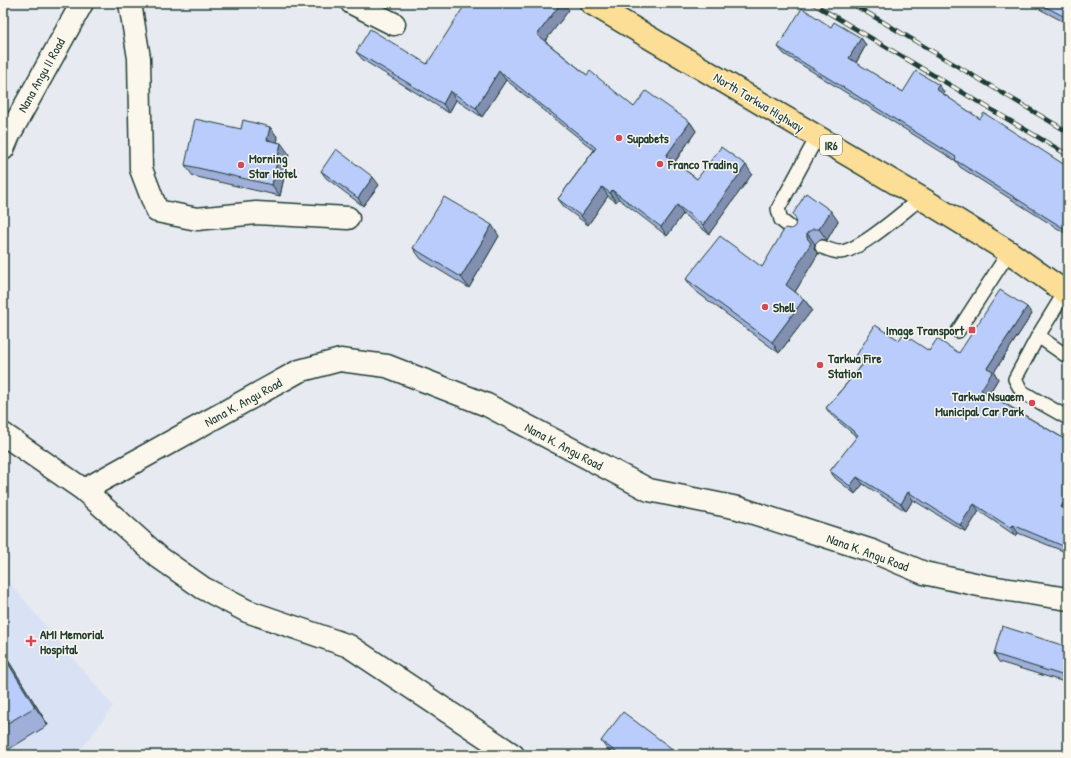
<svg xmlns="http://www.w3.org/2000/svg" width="1071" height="758" font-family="'Patrick Hand',sans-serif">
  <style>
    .built { fill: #d9e1f4 }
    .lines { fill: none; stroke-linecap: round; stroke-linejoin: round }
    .service-casing { stroke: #1f3d34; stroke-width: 16 }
    .minor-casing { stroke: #1f3d34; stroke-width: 25 }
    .primary-casing { stroke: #1f3d34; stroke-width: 25 }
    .service { stroke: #fbf7ec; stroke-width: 13 }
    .minor { stroke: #fbf7ec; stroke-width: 22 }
    .primary { stroke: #fcde96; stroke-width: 22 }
    .rail-casing { stroke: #1f3d34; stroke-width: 4.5 }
    .rail { stroke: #fbf7ec; stroke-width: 3; stroke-dasharray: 9; stroke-linecap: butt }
    .wall { fill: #9fafd9; stroke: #1f3d34 }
    .shaded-wall { fill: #828fb0; stroke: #1f3d34 }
    .building { fill: #b9ccfc; stroke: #1f3d34 }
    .poi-dot { fill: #d1495b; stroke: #fbf7ec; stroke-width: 1.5 }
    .labels { text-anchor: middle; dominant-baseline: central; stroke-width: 3; stroke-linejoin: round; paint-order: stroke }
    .shield { fill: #fbf7ec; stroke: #61756b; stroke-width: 1 }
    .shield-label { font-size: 12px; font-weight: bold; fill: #1f3d34 }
    .street-label { font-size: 13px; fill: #1f3d34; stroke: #fbf7ec }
    .poi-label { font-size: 13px; font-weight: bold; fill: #1f3d34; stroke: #fbf7ec; text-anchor: start }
  </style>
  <rect width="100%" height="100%" fill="#e7eaf1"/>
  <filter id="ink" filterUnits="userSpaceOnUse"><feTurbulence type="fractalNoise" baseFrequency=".025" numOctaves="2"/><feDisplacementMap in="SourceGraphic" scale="8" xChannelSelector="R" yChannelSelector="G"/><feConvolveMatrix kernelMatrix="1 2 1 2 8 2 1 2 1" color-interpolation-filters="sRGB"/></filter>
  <g filter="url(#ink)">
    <path class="built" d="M3 575 113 706 77 755H3Z"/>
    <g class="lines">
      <defs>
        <g id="service">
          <path d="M796 232 781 220 778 209 817 137"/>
          <path d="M822 247C828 249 834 252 840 252 860 251 904 211 921 198"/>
          <path d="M1065 292 1038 336 1015 379 1022 392 1068 418"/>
          <path d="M958 331 1009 252"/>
          <path d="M1038 336 1068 357"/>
        </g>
        <g id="minor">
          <path d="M130 3 139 58 141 169 157 211 197 219 256 213 348 218"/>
          <path d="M352 3 394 24"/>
          <path d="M3 149 9 135 82 3"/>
          <path d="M3 434 84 490 160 558 203 588 247 611 349 646 513 755"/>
          <path d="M84 490 299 371 340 360 387 366 487 405 649 490 738 508 872 551 924 573 984 586 1068 599"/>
        </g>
        <path id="primary" d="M591 3 921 198 1009 252 1068 294"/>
      </defs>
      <use href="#service" class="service-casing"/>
      <use href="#minor" class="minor-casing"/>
      <use href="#primary" class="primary-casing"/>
      <use href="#service" class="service"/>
      <use href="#minor" class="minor"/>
      <use href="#primary" class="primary"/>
      <defs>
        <g id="rail">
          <path d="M812 3 1068 155"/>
          <path d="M851 3 1068 132"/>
        </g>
      </defs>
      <use href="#rail" class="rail-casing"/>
      <use href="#rail" class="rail"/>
    </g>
    <g class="wall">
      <path d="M1028 3H1068V24Z"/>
      <path d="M569 10 545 41 587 75 634 107 690 122 696 131 675 162 697 179 752 174 709 234 683 214 667 236 619 199 616 202 608 196 588 225 565 208 558 199 594 150 506 80 482 117 456 100 449 113 363 60 356 52 427 64Z"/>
      <path d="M831 27 861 38 866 45 856 63 903 92 939 85 944 92 943 94 980 119 1068 167V235L960 167 956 161 784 54 778 47Z"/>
      <path d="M270 127 278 138 277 142 289 154 280 196 193 176 185 165 241 129Z"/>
      <path d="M321 171 379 185 363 206 326 178Z"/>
      <path d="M838 221 827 240 820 239 815 244 814 248 818 254 795 292 804 299 812 310 779 353 694 290 686 279 762 267 791 229Z"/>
      <path d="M499 236 469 288 421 259 413 248Z"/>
      <path d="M1032 314 994 372 998 379 989 394 1068 441V553L1018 533 1016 536 979 511 966 532 913 500 906 511 863 484 855 494 835 478 830 471 857 437 832 416 826 408 863 364 861 363 856 356 899 340 929 351 959 353Z"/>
      <path d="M1068 647V683L999 662 994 654Z"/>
      <path d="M3 652 48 725 3 753Z"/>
      <path d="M601 741 679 754V755H615L606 748Z"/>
    </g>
    <g class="shaded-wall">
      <path d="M561 3H563L569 10 543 44 537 35Z"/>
      <path d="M861 38 866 45 854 66 849 58Z"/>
      <path d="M499 71 506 80 482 117 476 108Z"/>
      <path d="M939 85 944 92 942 96 936 89Z"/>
      <path d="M450 91 456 100 449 113 443 104Z"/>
      <path d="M690 122 696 131 673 164 666 156Z"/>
      <path d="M270 127 278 138 275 151 267 140Z"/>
      <path d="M281 143 289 154 280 196 272 185Z"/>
      <path d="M746 165 752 174 709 234 703 225Z"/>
      <path d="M373 177 379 185 363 206 358 198Z"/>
      <path d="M602 187 608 196 588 225 581 216Z"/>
      <path d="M612 190 619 199 616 202 610 193Z"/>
      <path d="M677 205 683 214 667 236 661 227Z"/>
      <path d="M831 211 838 221 827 240 819 229Z"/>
      <path d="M492 225 499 236 469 288 461 277Z"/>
      <path d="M807 233 815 244 814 248 818 254 793 295 786 285 807 238Z"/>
      <path d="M804 299 812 310 779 353 772 342Z"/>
      <path d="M1027 307 1032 314 994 372 998 379 987 397 981 390 987 368Z"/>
      <path d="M857 477 863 484 855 494 850 486Z"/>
      <path d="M908 492 913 500 906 511 901 504Z"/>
      <path d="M1068 495V512L1061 507Z"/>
      <path d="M974 504 979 511 966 532 960 525Z"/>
      <path d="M1013 525 1018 533 1016 536 1011 528Z"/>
      <path d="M3 652 48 725 35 707 3 655Z"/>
    </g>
    <g class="building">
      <path d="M466 3H561L537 35 587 75 590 71 634 107 646 91 690 122 666 156 697 179 721 147 746 165 703 225 677 205 661 227 612 190 610 193 602 187 581 216 558 199 596 148 499 71 476 108 450 91 443 104 356 52 370 29 427 64Z"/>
      <path d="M1038 3H1068V22L1065 20 1067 18Z"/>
      <path d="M802 8 831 27 834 22 861 38 849 58 903 92 916 71 939 85 936 89 980 119 984 113 1068 167V231L955 160 956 157 778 47Z"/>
      <path d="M195 119 241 129 243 120 270 127 267 140 281 143 272 185 185 165Z"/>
      <path d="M336 149 373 177 358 198 321 171Z"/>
      <path d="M806 193 831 211 819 229H813L807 233V238L811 243 786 285 804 299 772 342 686 279 720 236 762 267 785 228 791 229 795 226 796 219 793 214Z"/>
      <path d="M444 197 492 225 461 277 413 248Z"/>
      <path d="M1000 290 1027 307 987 368 993 371 981 390 1068 441V495L1061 507 1068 509V548L1013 525 1011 528 974 504 960 525 908 492 901 504 857 477 850 486 830 471 858 435 826 408 865 362 856 356 875 325 899 340 903 334 929 351 937 339 959 353Z"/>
      <path d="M1068 563V581L1065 579Z"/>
      <path d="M1002 626 1068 647V677L994 654Z"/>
      <path d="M3 655 35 707 3 726Z"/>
      <path d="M623 712 679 754 678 755H620L601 741Z"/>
    </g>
  </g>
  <g class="poi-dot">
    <circle cx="619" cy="138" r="4"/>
    <circle cx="660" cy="164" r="4"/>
    <circle cx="241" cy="165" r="4"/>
    <circle cx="765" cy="307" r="4"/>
    <rect x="968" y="326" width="8" height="8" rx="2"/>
    <circle cx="820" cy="365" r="4"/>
    <circle cx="1032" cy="403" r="4"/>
    <path d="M29 635h4v4h4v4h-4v4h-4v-4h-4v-4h4z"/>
  </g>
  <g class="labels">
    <rect class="shield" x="820" y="135" width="22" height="20" rx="3"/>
    <g class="shield-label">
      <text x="831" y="145">IR6</text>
    </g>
    <g class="street-label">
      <text transform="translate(41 75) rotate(-61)">Nana Angu II Road</text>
      <text transform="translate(759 102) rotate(31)">North Tarkwa Highway</text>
      <text transform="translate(243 402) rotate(-29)">Nana K. Angu Road</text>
      <text transform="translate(564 446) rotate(28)">Nana K. Angu Road</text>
      <text transform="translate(868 552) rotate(20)">Nana K. Angu Road</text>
    </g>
    <g class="poi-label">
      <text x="627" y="138">Supabets</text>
      <text x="249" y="158">Morning<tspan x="249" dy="15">Star Hotel</tspan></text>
      <text x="668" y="164">Franco Trading</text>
      <text x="773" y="307">Shell</text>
      <text x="964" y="330" text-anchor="end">Image Transport</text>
      <text x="828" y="358">Tarkwa Fire<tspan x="828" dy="15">Station</tspan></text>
      <text x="1024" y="396" text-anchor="end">Tarkwa Nsuaem<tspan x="1024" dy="15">Municipal Car Park</tspan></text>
      <text x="40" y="634">AMI Memorial<tspan x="40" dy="15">Hospital</tspan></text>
    </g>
  </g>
  <rect width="1071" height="758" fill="none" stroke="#fbf7ec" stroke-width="16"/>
  <rect x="8" y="8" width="1055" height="742" fill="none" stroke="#1f3d34" stroke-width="1.5" filter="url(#ink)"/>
</svg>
